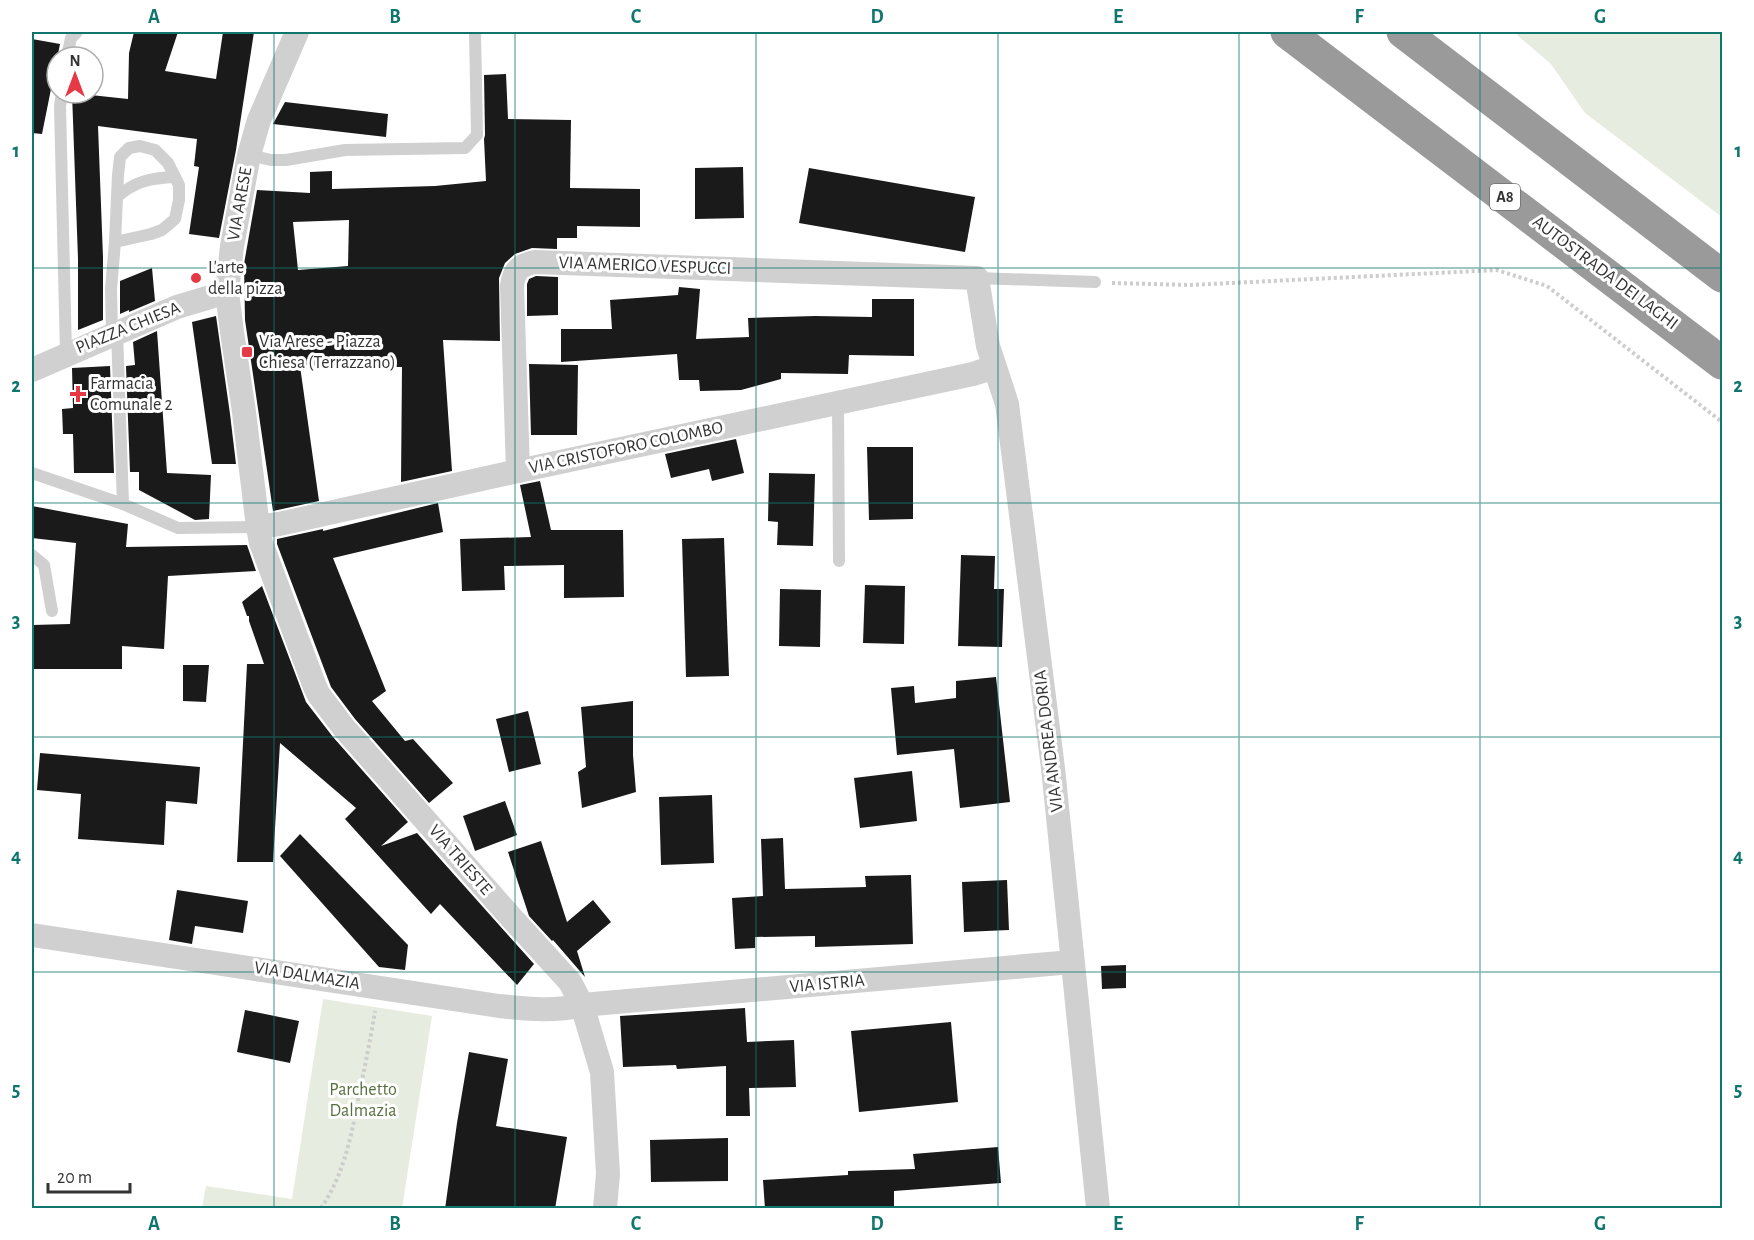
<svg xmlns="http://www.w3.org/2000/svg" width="1754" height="1240" font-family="'Alegreya Sans',sans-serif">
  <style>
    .green { fill: #e6ecdf }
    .building { fill: #1a1a1a; fill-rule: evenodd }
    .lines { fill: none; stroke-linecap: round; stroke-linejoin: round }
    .path { stroke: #cdcdcd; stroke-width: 4; stroke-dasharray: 3 3; stroke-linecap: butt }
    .service { stroke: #d0d0d0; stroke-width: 12 }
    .minor { stroke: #d0d0d0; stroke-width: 24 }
    .motorway { stroke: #9a9a9a; stroke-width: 33 }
    .grid { fill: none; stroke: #0f766e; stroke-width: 1.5; stroke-opacity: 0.55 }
    .poi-dot { fill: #e63946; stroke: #fff; stroke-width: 2 }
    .labels { text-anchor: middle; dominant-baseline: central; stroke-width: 6; stroke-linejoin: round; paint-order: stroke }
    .shield { fill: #fff; stroke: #707070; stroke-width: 1.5 }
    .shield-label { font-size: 16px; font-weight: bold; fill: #333 }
    .street-label { font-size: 18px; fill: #333; stroke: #fff }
    .poi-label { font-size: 18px; fill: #333; stroke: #fff; text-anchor: start }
    .park-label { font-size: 18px; fill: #56703f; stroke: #fff }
    .neatline { fill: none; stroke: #0f766e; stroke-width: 2 }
    .grid-label { font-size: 20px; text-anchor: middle; font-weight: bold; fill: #0f766e }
  </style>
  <rect width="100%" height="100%" fill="#fff"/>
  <g class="green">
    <path d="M1517 32H1722V217L1585 113 1551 64 1517 35Z"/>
    <path d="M323 999 432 1016 402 1208H202L206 1186 292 1199Z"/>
  </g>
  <g class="building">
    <path d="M134 32H178L165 71 216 79 223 32H254L236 150 219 238 189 234 199 167 194 166 197 139 98 126 103 257V320L78 330V259L72 93 128 99 129 53Z"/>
    <path d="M32 39 60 44 42 134 32 133Z"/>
    <path d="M506 74 508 119 571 120 570 188 640 189V227L577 226V238H557V249L532 248 515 254 505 263 499 278 500 341 443 340 452 471 401 482 402 367 300 366 319 501 273 511 245 320 244 264 257 190 310 193V172L332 171V189L435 186 486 181 484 139 485 135 484 75ZM349 220 348 266 298 270 293 222Z"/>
    <path d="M285 102 388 114 386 137 273 124Z"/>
    <path d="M743 167 744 218 695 219V168Z"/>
    <path d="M809 168 975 197 965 252 799 223Z"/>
    <path d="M152 268 155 301 129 312V310L120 314V281Z"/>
    <path d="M536 276 558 277V315L527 316V284L529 279Z"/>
    <path d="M679 287 700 289 696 339 749 337 748 318 815 316 872 317V299H914V356L849 355 848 374 781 373V379L741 390 700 391 699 380H679L677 354 561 362V329H612L610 300 678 295Z"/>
    <path d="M216 316 230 414 236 464H212L192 322Z"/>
    <path d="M157 331 167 473 211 475 209 519 195 520 139 490V472H130L126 366 135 365 133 342Z"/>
    <path d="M529 364 578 365 577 435H531Z"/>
    <path d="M110 366 114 473H74L73 434H63L62 409 73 408 72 368Z"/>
    <path d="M736 439 744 473 712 481 709 469 671 478 665 454Z"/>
    <path d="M867 447H913V519L869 520Z"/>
    <path d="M769 473 815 474 813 546 777 545 778 522 768 521Z"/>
    <path d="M540 481 551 530H623L624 597 564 598V565L504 566 505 590 462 591 460 539 531 537 520 485Z"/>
    <path d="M438 503 443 532 333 558 386 691 372 701 405 741 413 739 453 783 429 803 355 719 331 687 277 544V539L323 529V531Z"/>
    <path d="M32 506 128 524 126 547 247 545 256 571 168 576 164 649 122 646V669H32V625L70 624 76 543 32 538Z"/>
    <path d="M724 538 729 676 686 677 682 539Z"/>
    <path d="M961 555 995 556 994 589H1004L1002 647 958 646Z"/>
    <path d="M865 585 905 586 904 644 863 643Z"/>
    <path d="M262 586 306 702 333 737 408 822 381 846 417 833 534 964 517 985 440 904 431 914 345 819 356 808 280 743 273 862H237L247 664H264L249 621V616H247L242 602Z"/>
    <path d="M780 589 821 590 820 647 779 646Z"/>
    <path d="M183 665H209L206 702 183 701Z"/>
    <path d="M996 677 1010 802 960 808 954 749 897 755 891 688 914 686 915 703 956 698V681Z"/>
    <path d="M633 701V755L636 792 582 808 578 772 586 767 581 707Z"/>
    <path d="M528 711 541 764 509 772 496 719Z"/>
    <path d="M40 753 200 767 197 804 166 801 164 845 78 839 81 794 37 790Z"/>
    <path d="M912 771 917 821 860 828 854 778Z"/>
    <path d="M712 795 714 863 661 865 659 797Z"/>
    <path d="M505 801 517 835 475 851 463 816Z"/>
    <path d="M300 834 408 945 405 970 379 967 280 856Z"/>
    <path d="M783 838 785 889 866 887 865 876 911 875 913 944 815 947V936L755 937V948L735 949 732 898 763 896 761 839Z"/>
    <path d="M541 841 567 922 593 900 611 922 577 951 585 977 553 940 552 941 529 916 508 852Z"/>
    <path d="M1007 880 1009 930 964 932 962 882Z"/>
    <path d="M177 890 248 901 243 933 195 926 192 944 169 940Z"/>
    <path d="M1126 965V988L1102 989 1101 966Z"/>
    <path d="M745 1008 747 1042 794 1040 796 1087 749 1088 750 1116H726V1066L677 1069 676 1065 623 1067 620 1016Z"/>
    <path d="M245 1010 299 1021 290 1063 237 1052Z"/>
    <path d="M951 1022 958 1102 859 1112 851 1031Z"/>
    <path d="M469 1052 508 1059 496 1126 567 1137 555 1209H445L457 1123Z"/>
    <path d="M728 1138V1181L651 1182 650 1140Z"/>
    <path d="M998 1147 1001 1183 894 1191V1209H765L763 1180 848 1175V1171L915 1169 913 1154Z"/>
  </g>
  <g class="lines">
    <g class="path">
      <path d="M1112 283 1190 285 1497 270 1547 286 1722 422"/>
      <path d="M321 1208C346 1172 353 1127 361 1085 366 1061 371 1036 375 1011"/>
    </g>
    <g class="service">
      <path d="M67 57 71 38 77 32"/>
      <path d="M62 93 60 106 66 354"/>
      <path d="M249 155 271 160H286L345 150 465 148 477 135 475 32"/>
      <path d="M117 197C135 181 151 178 175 177"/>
      <path d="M977 278 1095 282"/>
      <path d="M112 334 111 289 115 242 118 175 120 157 129 148 140 146 155 150 168 163 179 185V200L175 219 162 230 151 234 115 242"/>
      <path d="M838 403 839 561"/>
      <path d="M32 473 123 504 117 332"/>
      <path d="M123 504 178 528 258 527"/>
      <path d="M32 555 44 565 52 611"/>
    </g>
    <g class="minor">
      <path d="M297 32 259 120 249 155 232 246 227 292 232 332 244 412 258 527 261 543 315 687 319 695 344 728 508 914 570 982 582 1005 602 1072 608 1174 605 1208"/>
      <path d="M32 370 177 307 227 292"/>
      <path d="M518 471 512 286C514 270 520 265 535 262L977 278 988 346 1007 404 1053 768 1098 1208"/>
      <path d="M258 527 279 524 518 471 973 374 994 367"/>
      <path d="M32 935 499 1006C528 1009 554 1012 582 1005L1072 962"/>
    </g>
    <g class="motorway">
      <path d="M1287 32 1722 363"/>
      <path d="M1403 32 1722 276"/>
    </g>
  </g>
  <path class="grid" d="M274 32V1208M515 32V1208M756 32V1208M998 32V1208M1239 32V1208M1480 32V1208M32 268H1722M32 503H1722M32 737H1722M32 972H1722"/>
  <g class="poi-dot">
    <circle cx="196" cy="278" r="6"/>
    <rect x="241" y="346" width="12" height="12" rx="3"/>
    <path d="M75 385h6v6h6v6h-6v6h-6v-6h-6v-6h6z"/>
  </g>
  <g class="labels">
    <rect class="shield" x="1490" y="184" width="30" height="26" rx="4.5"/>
    <g class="shield-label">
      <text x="1505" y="197">A8</text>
    </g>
    <g class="street-label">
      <text transform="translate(240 204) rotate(-80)">VIA ARESE</text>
      <text transform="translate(645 266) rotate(2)">VIA AMERIGO VESPUCCI</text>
      <text transform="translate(1605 273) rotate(37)">AUTOSTRADA DEI LAGHI</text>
      <text transform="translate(128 328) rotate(-22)">PIAZZA CHIESA</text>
      <text transform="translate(626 448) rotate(-12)">VIA CRISTOFORO COLOMBO</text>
      <text transform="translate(1049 741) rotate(-97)">VIA ANDREA DORIA</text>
      <text transform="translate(460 860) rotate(49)">VIA TRIESTE</text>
      <text transform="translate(307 976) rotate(9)">VIA DALMAZIA</text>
      <text transform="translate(827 984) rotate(-5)">VIA ISTRIA</text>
    </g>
    <g class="poi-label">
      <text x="208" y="268">L'arte<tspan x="208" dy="21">della pizza</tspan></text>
      <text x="259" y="342">Via Arese - Piazza<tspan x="259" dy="21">Chiesa (Terrazzano)</tspan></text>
      <text x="90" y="384">Farmacia<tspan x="90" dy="21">Comunale 2</tspan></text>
    </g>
    <g class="park-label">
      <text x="363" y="1090">Parchetto<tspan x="363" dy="21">Dalmazia</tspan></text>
    </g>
  </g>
  <rect width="1754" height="1240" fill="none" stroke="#ffffff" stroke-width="66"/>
  <g transform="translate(75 75)"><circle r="28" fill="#ffffff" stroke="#adadad" stroke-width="1.5"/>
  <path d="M0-4.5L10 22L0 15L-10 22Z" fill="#e63946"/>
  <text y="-9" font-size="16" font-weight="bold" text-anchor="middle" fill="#333333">N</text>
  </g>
  <path d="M48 1183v9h82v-9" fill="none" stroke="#333333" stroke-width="3"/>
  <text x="57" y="1183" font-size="18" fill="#333333" stroke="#ffffff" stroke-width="4.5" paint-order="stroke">20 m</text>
  <rect x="33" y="33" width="1688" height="1174" class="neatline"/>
  <g class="grid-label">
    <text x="154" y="23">A</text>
    <text x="395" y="23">B</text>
    <text x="636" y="23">C</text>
    <text x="877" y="23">D</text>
    <text x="1118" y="23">E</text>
    <text x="1359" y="23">F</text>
    <text x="1600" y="23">G</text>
    <text x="16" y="157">1</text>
    <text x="1738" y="157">1</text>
    <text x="16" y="392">2</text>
    <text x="1738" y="392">2</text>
    <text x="16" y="627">3</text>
    <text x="1738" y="627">3</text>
    <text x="16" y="862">4</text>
    <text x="1738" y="862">4</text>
    <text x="16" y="1096">5</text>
    <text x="1738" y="1096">5</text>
    <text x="154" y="1230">A</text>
    <text x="395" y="1230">B</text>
    <text x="636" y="1230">C</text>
    <text x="877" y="1230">D</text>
    <text x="1118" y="1230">E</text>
    <text x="1359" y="1230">F</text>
    <text x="1600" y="1230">G</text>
  </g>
</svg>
